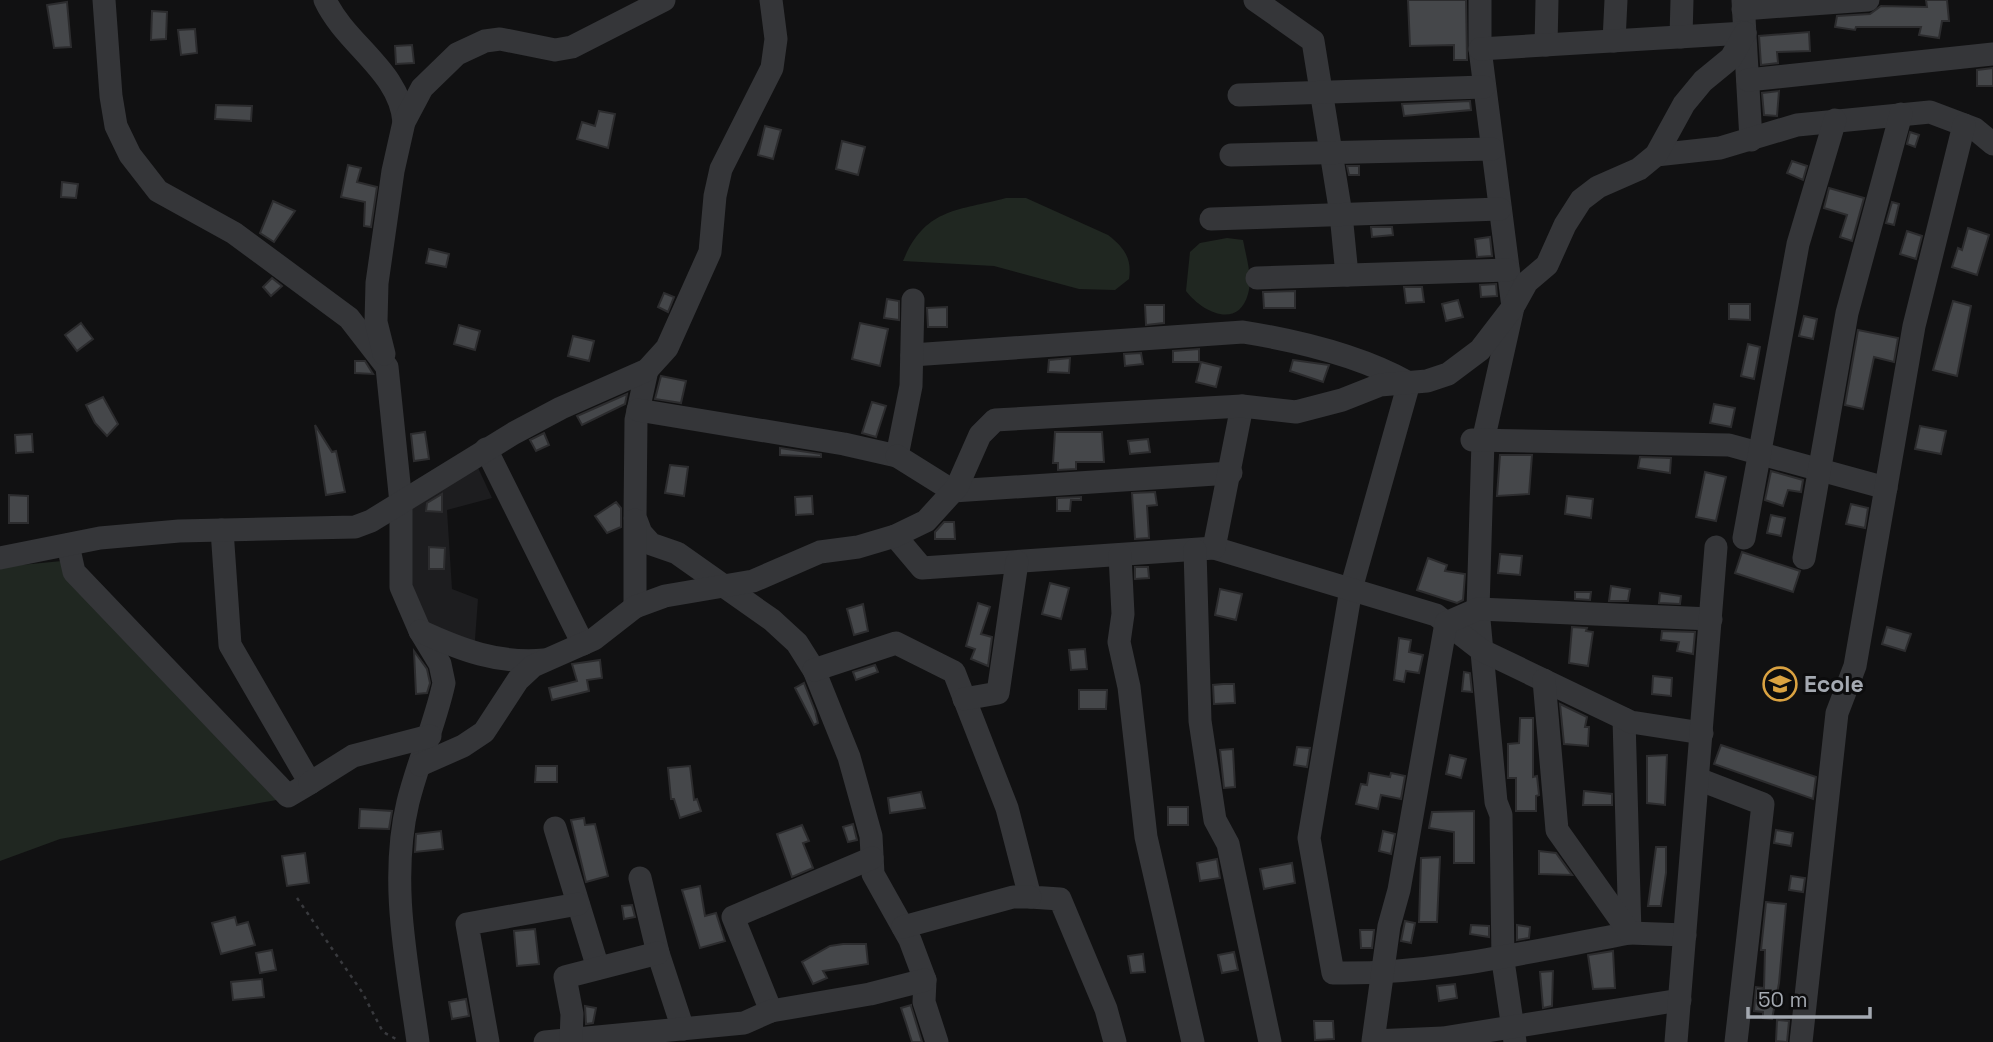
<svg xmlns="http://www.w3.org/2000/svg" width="1993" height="1042" font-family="'Space Grotesk',sans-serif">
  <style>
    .built { fill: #1d1d1f }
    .green { fill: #202721 }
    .building { fill: #45474a; stroke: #2c2c2e; stroke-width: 2 }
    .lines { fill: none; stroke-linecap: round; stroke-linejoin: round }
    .path { stroke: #393a3e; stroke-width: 2.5; stroke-dasharray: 3.5 5; stroke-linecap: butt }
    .minor { stroke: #353639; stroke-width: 23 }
    .labels { text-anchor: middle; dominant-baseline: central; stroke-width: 6; stroke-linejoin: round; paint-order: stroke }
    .poi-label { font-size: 23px; font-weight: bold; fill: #a4a9b1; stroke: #0c0c0d; text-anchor: start }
  </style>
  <rect width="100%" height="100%" fill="#111112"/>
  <path class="built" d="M473 457 492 498 447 510 452 589 478 599 474 653 420 631 401 587V503Z"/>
  <g class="green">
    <path d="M1006 198H1026L1108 235C1125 248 1132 259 1129 279L1115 290 1079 289 994 266 903 261C925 208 957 211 1006 198Z"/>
    <path d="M1227 238 1243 240C1246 257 1253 277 1248 294 1238 330 1202 312 1186 291L1190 252 1200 243Z"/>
    <path d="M62 561 282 799 60 839 0 861V567Z"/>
  </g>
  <g class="building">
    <path d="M1408 0H1466L1467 60H1454V45L1410 46Z"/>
    <path d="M1926 0H1947L1949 21H1942L1939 38 1919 35 1921 27H1856L1855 30 1835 27 1837 16 1870 14 1881 6 1927 7Z"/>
    <path d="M67 2 71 47 54 48 47 5Z"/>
    <path d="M152 11 167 12 166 39 151 40Z"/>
    <path d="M195 29 197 53 181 55 178 30Z"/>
    <path d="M1809 32 1810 51 1777 52 1778 63 1761 65 1759 36Z"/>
    <path d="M412 45 414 63 396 64 395 46Z"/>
    <path d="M1993 68V86H1977V70Z"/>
    <path d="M1779 91 1777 116 1764 115 1762 93Z"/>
    <path d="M1470 101 1471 110 1404 116 1402 104Z"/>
    <path d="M216 105 252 106 251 121 215 119Z"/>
    <path d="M599 111 615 114 608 148 577 139 582 122 595 126Z"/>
    <path d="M765 126 781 130 773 159 758 155Z"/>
    <path d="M1910 132 1919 135 1915 147 1907 144Z"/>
    <path d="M842 141 865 147 858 175 836 169Z"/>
    <path d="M1792 161 1807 166 1803 180 1787 173Z"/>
    <path d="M348 165 361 168 357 182 377 187 371 227 364 226 365 202 341 197Z"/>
    <path d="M1347 166H1359V175H1349Z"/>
    <path d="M62 182 78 184 76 198 61 197Z"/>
    <path d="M1829 188 1864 198 1852 241 1840 237 1847 215 1824 208Z"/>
    <path d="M273 201 295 211 274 242 260 233Z"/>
    <path d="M1892 202 1899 204 1894 225 1886 223Z"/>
    <path d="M1371 227H1392L1393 235 1372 237Z"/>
    <path d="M1968 228 1989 235 1977 275 1952 267 1958 248 1962 250Z"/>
    <path d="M1907 231 1922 236 1916 259 1900 254Z"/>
    <path d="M1490 237 1492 256 1477 257 1475 239Z"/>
    <path d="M429 249 449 254 446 267 426 263Z"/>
    <path d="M272 278 282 286 271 296 263 287Z"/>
    <path d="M1496 284 1497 296 1481 297 1480 285Z"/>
    <path d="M1404 287H1422L1424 302 1406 303Z"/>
    <path d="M1295 291V308H1264L1263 292Z"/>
    <path d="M664 293 674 297 668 312 658 307Z"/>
    <path d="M887 299 899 301V320L884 318Z"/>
    <path d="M1458 300 1463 317 1446 321 1442 304Z"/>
    <path d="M1953 301 1971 306 1957 376 1933 370Z"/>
    <path d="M1729 304H1750V320L1729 319Z"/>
    <path d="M1145 305H1164V323L1146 325Z"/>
    <path d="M947 307V327H928L927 308Z"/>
    <path d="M1804 316 1817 319 1813 339 1799 336Z"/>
    <path d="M81 323 93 339 77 351 65 335Z"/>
    <path d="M860 323 888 329 880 366 852 359Z"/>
    <path d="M459 325 480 331 475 350 454 344Z"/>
    <path d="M1858 330 1898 338 1894 362 1874 357 1863 409 1845 405Z"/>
    <path d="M573 336 594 341 589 361 568 356Z"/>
    <path d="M1748 344 1760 347 1754 379 1741 376Z"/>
    <path d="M1199 349V362H1173V351Z"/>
    <path d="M1141 353 1143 364 1125 366 1124 354Z"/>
    <path d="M1070 358 1069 373 1048 372 1049 360Z"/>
    <path d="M1293 360 1329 365 1323 382 1290 371Z"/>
    <path d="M355 361H365L373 374 355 373Z"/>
    <path d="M1201 362 1221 367 1216 387 1196 382Z"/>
    <path d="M661 376 686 381 681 403 655 399Z"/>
    <path d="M627 394 625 404 582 425 577 416Z"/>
    <path d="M103 397 118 424 107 436 95 423 86 405Z"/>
    <path d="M872 402 886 406 876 437 862 433Z"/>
    <path d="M1714 404 1735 408 1731 427 1710 423Z"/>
    <path d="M315 425 332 452 336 451 345 492 326 495Z"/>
    <path d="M1920 426 1946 431 1941 454 1915 449Z"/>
    <path d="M425 432 429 459 414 461 411 434Z"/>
    <path d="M1055 432H1102L1104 462H1076V469L1058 470V463H1053Z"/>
    <path d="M544 433 549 445 536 451 530 440Z"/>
    <path d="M32 434 33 452 16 453 15 435Z"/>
    <path d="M1148 439 1150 452 1130 454 1128 441Z"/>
    <path d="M780 448 821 454V457L780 455Z"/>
    <path d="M1500 455H1532L1529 494 1497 496Z"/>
    <path d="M1640 457 1671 458 1670 473 1638 468Z"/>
    <path d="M670 465 688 467 684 496 665 493Z"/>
    <path d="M1771 471 1803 480 1801 492 1788 490 1783 506 1765 500Z"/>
    <path d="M1705 472 1726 477 1716 521 1696 517Z"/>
    <path d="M1155 492 1157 505 1147 506 1149 538 1135 539 1132 493Z"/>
    <path d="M442 494V512L426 511 427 503Z"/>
    <path d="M9 495 28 496V523H9Z"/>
    <path d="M812 496 813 514 796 515 795 497Z"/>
    <path d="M1567 496 1593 499 1591 518 1565 514Z"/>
    <path d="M1081 497V500H1071L1070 511H1057V498Z"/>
    <path d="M616 502 621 508V527L607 533 595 516Z"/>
    <path d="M1851 504 1868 508 1865 528 1846 524Z"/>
    <path d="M1771 515 1785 518 1781 536 1767 533Z"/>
    <path d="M944 522H954L955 539H935V532Z"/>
    <path d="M429 547 445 548 444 569H429Z"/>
    <path d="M1742 552 1800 571 1793 592 1735 573Z"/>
    <path d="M1500 554 1522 556 1520 575 1498 573Z"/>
    <path d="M1428 558 1447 565 1445 571 1465 574 1463 600 1457 603 1417 590Z"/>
    <path d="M1135 567H1148L1149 578 1135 579Z"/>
    <path d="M1050 583 1069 588 1061 619 1042 614Z"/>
    <path d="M1611 586 1630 589 1628 601H1609Z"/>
    <path d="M1220 589 1242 594 1236 620 1215 615Z"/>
    <path d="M1575 592H1591L1590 600 1575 599Z"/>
    <path d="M1660 593 1681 596 1680 604 1659 603Z"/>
    <path d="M978 603 990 607 981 634 992 637 988 666 971 659 975 649 966 646Z"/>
    <path d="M863 604 868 631 854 635 847 609Z"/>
    <path d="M1572 627 1587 628 1586 631 1593 632 1588 666 1569 663Z"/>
    <path d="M1887 627 1911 634 1905 651 1882 644Z"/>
    <path d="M1662 631 1695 632 1693 654 1677 651 1679 642 1661 640Z"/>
    <path d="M1399 638 1411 640 1409 652 1423 655 1419 673 1406 671 1404 682 1394 680Z"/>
    <path d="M1085 649 1087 669 1071 670 1069 650Z"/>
    <path d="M414 651 427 669 430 683 427 693 416 694Z"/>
    <path d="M600 660 602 678 587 680 589 691 552 700 549 688 577 681 572 664Z"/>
    <path d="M875 665 878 672 856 680 853 672Z"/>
    <path d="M1464 672 1470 673 1472 692 1462 691Z"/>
    <path d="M1653 676 1672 678 1671 696 1652 694Z"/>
    <path d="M804 683 815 711 818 723 814 725 795 688Z"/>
    <path d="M1223 684H1234L1235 703 1214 704 1213 685Z"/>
    <path d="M1079 690H1107L1106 709H1079Z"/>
    <path d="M1560 704 1587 717 1585 727H1589L1588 746 1564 744Z"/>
    <path d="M1520 718H1533V777L1537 776 1539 795 1536 796V811H1516V778H1508V744L1519 743Z"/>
    <path d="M1721 745 1816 777 1813 799 1714 764Z"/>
    <path d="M1297 747 1310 748 1307 767 1294 765Z"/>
    <path d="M1233 749 1235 787 1224 788 1220 750Z"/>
    <path d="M1450 755 1466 759 1461 778 1446 774Z"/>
    <path d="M1667 755 1665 805 1647 803V756Z"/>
    <path d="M536 766H557V782H535Z"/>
    <path d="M690 766 694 800 697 799 701 811 680 818 674 799H671L668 768Z"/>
    <path d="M1369 773 1390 777 1391 773 1405 776 1401 799 1381 795 1378 809 1356 804 1361 784 1367 785Z"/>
    <path d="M1584 791 1612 794V805H1583Z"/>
    <path d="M921 792 925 808 890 813 888 798Z"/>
    <rect x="1168" y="807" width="20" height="18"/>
    <path d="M360 809 392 811 389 829 359 828Z"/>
    <path d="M1474 811V863H1454V832L1429 828 1432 812Z"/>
    <path d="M584 818 585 825 595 824 608 876 586 882 571 820Z"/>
    <path d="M853 824 857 840 848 842 843 827Z"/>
    <path d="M802 825 809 841 803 843 813 868 792 877 777 834Z"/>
    <path d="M1776 830 1793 833 1791 846 1774 843Z"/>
    <path d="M441 831 443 849 415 852 416 834Z"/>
    <path d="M1383 831 1395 834 1391 854 1379 851Z"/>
    <path d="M1656 847H1666V873L1661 906H1648Z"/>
    <path d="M1539 851 1556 853 1572 875 1539 874Z"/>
    <path d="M305 853 309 883 287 886 282 856Z"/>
    <path d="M1440 857 1437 922H1419L1421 858Z"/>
    <path d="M1217 859 1220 878 1200 881 1197 863Z"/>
    <path d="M1292 863 1295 883 1264 889 1260 869Z"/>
    <path d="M1791 876 1805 878 1803 892 1789 890Z"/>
    <path d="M700 886 705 916 716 913 725 941 700 948 682 890Z"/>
    <path d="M1766 902 1786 904 1779 983 1772 1019 1763 1018V1012L1754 1011 1756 987 1764 988 1765 950H1761Z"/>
    <path d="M632 905 635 917 624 919 622 906Z"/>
    <path d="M235 917 237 925 248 922 255 945 221 954 212 923Z"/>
    <path d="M1405 921 1415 923 1411 943 1401 941Z"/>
    <path d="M1471 925 1489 926V937L1470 934Z"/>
    <path d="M1517 925 1530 927 1529 938 1517 940Z"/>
    <path d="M535 929 539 964 517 966 514 931Z"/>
    <path d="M1360 930H1374L1372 948H1361Z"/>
    <path d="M843 944H866L868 964 823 971 827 978 813 984 802 962 830 946Z"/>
    <path d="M272 950 276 970 260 973 256 953Z"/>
    <path d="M1613 951 1615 988 1593 989 1588 955Z"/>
    <path d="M1234 952 1238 970 1222 973 1218 955Z"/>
    <path d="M1143 954 1145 972 1131 973 1128 956Z"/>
    <path d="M1553 971 1552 1006 1543 1008 1540 972Z"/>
    <path d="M262 979 264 997 233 1000 231 982Z"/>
    <path d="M1455 984 1457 998 1439 1001 1437 986Z"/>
    <path d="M466 999 469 1016 452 1019 449 1002Z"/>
    <path d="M911 1005V1006L922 1042H912L906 1023 901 1008Z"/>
    <path d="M585 1006 596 1008 593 1023 586 1024Z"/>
    <path d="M1777 1020 1789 1021 1787 1042 1776 1041Z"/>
    <path d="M1314 1021H1333L1334 1039 1315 1040Z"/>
  </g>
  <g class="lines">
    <path class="path" d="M297 898 362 992 383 1032 396 1039"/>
    <g class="minor">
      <path d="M104 0 111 96 116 126 130 155 158 191 234 233 349 318 387 367 401 503V587L420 631 440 664 444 683C435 724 418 762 408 802 389 881 407 963 418 1042"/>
      <path d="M325 0C346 45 400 71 404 122"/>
      <path d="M1255 0 1313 41 1341 214 1347 275"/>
      <path d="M1480 0V49L1513 307 1483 441 1478 609 1496 802 1501 815 1503 961 1515 1042"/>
      <path d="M1743 0 1751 140"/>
      <path d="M1743 9 1868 0"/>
      <path d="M1681 37 1682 0"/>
      <path d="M1614 41 1616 0"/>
      <path d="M1546 45 1547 0"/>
      <path d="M1480 49 1745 33"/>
      <path d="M1748 80 1993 54"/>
      <path d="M1239 95 1484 87"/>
      <path d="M1231 155 1492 149"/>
      <path d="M1656 155 1720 148 1797 125 1930 112 1975 129 1993 144"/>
      <path d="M1211 219 1500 209"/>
      <path d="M1257 278 1508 270"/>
      <path d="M384 354 376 322 377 283 393 171 404 122 422 88 457 54 485 41 500 39 555 50 572 47 664 0"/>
      <path d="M912 355 1243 332C1299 341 1359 355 1409 383L1351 589 1309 838 1333 973C1433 975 1532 951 1630 933L1624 719"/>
      <path d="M647 370 636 420 635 517 641 533 651 544 677 553 772 620 797 643 814 670 849 757 871 836 873 874 910 940 925 980 924 1002 937 1042"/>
      <path d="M638 410 844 444 897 456 911 386 913 300"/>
      <path d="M1472 440 1729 445 1886 488"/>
      <path d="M486 449 583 644"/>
      <path d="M897 456 953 491 1231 473"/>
      <path d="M895 536 922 568 1214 548 1436 615 1481 650 1631 722 1702 733"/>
      <path d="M1744 538 1798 244 1835 120"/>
      <path d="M68 545 74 572 288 796 310 783 230 645 222 530"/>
      <path d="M1214 548 1242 406"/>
      <path d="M1195 550 1200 721 1215 820 1228 844 1270 1042"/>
      <path d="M1120 555 1123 614 1119 642 1129 687 1146 837 1193 1042"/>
      <path d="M0 558 100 538 179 531 355 527 371 521 514 433 561 408 647 370 667 348 710 252 715 196 721 169 772 68 776 39 771 0"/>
      <path d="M1804 558 1847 313 1901 114"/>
      <path d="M635 607V520"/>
      <path d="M420 631C461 650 498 664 544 660"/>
      <path d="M814 670 896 643 954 672 1007 808 1030 897 1060 899 1106 1009 1115 1042"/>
      <path d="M1544 680 1557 830 1630 933 1685 935"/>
      <path d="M964 699 998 693 1017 562"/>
      <path d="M420 765 463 746 484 732 518 680 533 666 594 639 635 607 665 596 753 581 820 552 858 547 895 536 926 521 957 487 980 435 995 420 1242 406 1296 412 1342 400 1380 385 1427 381 1448 374 1480 350 1513 307 1527 282 1547 265 1565 225 1581 200 1598 187 1639 169 1656 155 1684 104 1703 81 1731 58 1745 33"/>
      <path d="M1698 779 1763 804 1736 1042"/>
      <path d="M310 783 353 756 430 736"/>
      <path d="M555 828 598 968"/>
      <path d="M640 878 658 953 683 1029"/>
      <path d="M903 927 1013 897H1030"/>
      <path d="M1680 1000 1443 1038 1373 1041 1389 926 1399 890 1446 623 1478 609 1711 619"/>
      <path d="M771 1011 733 917 872 858"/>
      <path d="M488 1042 467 924 578 904"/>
      <path d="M545 1042 744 1023 771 1011 870 994 925 980"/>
      <path d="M571 1042 572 1014 565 977 658 953"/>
      <path d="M1676 1042 1716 547"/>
      <path d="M1801 1042 1837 713 1855 666 1914 326 1964 125"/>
    </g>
  </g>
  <defs>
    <symbol id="school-ring" viewBox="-11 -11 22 22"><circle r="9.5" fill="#0c0c0d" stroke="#daa241" stroke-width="1.5"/><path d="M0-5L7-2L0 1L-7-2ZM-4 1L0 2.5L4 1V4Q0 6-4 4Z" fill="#daa241"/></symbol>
  </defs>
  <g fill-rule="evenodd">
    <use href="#school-ring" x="1761" y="665" width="38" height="38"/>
  </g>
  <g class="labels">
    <g class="poi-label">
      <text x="1804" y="684">Ecole</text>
    </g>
  </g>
  <path d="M1748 1007v10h122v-10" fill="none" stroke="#a4a9b1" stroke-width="3.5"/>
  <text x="1758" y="1007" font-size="21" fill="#a4a9b1" stroke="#0c0c0d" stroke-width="5" paint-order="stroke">50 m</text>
</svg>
